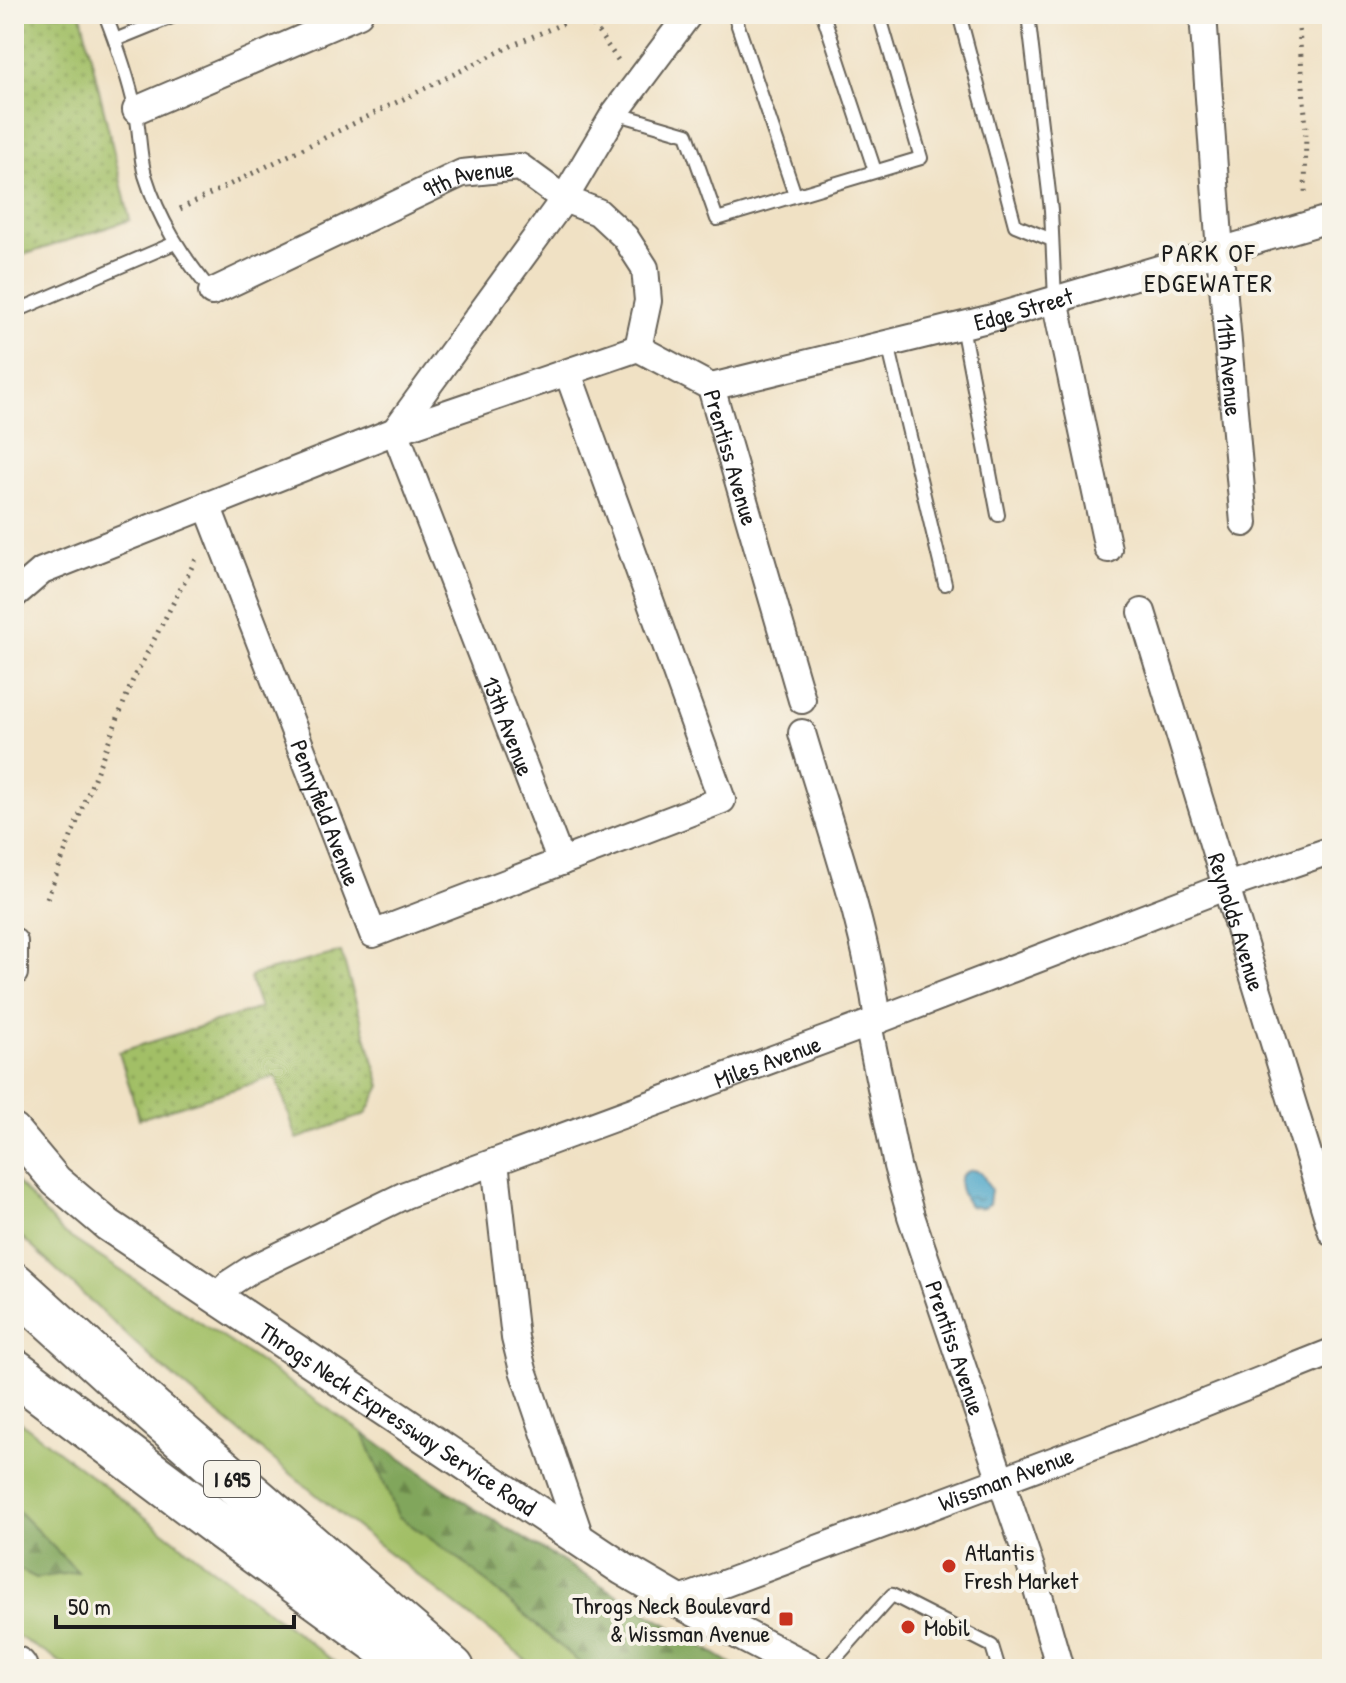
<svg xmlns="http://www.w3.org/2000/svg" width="1346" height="1683" font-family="'Patrick Hand',sans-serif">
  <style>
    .green { fill: #a2bf66; stroke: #5f6e41; stroke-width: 2 }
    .forest { fill: url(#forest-firs); stroke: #4e613c; stroke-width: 2 }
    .park { fill: url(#park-dots); stroke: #5f6e41; stroke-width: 2 }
    .water { fill: url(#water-ripples); stroke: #346172; stroke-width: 2 }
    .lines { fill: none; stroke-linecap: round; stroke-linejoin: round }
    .service-casing { stroke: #666157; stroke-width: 16 }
    .minor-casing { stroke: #666157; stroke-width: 30 }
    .tertiary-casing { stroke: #666157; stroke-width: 36 }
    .motorway-casing { stroke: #666157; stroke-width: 48 }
    .path { stroke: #666157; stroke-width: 5; stroke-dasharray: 2 6; stroke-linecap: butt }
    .service { stroke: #fff; stroke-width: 12 }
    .minor { stroke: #fff; stroke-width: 26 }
    .tertiary { stroke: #fff; stroke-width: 32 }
    .motorway { stroke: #fff; stroke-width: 44 }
    .poi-dot { fill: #c8321e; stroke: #f7f3e8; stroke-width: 3 }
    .labels { text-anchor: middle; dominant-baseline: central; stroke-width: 8; stroke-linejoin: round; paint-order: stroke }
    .shield { fill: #f7f3e8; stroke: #5e5c59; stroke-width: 2 }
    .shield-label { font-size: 22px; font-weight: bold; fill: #1c1c1c }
    .street-label { font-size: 24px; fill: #1c1c1c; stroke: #f7f3e8 }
    .poi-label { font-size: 24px; fill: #1c1c1c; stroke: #f7f3e8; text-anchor: start }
    .neighbourhood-label { font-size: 26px; letter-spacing: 2px; fill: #1c1c1c; stroke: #f7f3e8 }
  </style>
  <defs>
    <pattern id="forest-firs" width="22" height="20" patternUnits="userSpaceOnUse" patternTransform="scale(2)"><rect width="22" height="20" fill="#81a65b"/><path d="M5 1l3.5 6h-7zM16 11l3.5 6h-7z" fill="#69864a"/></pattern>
    <pattern id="park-dots" width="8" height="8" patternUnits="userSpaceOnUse" patternTransform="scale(2)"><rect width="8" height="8" fill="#a2bf66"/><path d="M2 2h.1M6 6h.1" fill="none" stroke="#839a53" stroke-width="1.8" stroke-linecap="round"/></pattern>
    <pattern id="water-ripples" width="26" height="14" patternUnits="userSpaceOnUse" patternTransform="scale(2)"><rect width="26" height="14" fill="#4ba6c9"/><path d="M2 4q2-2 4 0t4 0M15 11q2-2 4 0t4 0" fill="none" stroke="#3e86a2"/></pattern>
  </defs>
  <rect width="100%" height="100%" fill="#f7f3e8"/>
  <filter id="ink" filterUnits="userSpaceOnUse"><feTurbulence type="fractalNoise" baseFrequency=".0125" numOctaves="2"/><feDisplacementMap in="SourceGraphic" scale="16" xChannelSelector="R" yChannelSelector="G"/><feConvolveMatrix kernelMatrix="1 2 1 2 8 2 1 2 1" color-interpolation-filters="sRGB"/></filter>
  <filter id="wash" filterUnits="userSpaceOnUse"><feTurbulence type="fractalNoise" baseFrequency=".006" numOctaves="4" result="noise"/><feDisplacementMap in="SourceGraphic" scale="32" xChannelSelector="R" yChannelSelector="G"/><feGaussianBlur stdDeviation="1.8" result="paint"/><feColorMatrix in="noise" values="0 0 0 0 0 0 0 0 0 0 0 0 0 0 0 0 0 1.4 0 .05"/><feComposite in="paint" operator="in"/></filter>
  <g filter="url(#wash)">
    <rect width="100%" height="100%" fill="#f0e1c4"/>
    <g class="green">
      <path d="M14 1179 62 1232 239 1348 470 1506 740 1669H537L336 1511 160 1366 14 1230Z"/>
      <path d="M14 1417 344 1669H72L14 1634Z"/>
    </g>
    <g class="forest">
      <path d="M363 1433 470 1506 740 1669H590L581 1664 462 1561 398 1516Z"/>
      <path d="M14 1507 78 1572 36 1578 14 1567Z"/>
    </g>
    <g class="park">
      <path d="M14 14H81L130 220 14 258Z"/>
      <path d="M341 952 381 1086 366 1114 297 1139 276 1076 139 1119 119 1052 260 1008 250 979 252 975Z"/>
    </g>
    <path class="water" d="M974 1170 981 1172 991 1190 989 1204 983 1208 969 1206C960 1193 951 1173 974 1170Z"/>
  </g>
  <g filter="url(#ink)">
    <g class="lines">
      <defs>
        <g id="service">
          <path d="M105 14C117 45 128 76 135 108 140 130 139 153 145 175 159 220 182 256 212 292"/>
          <path d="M734 14 795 195"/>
          <path d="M823 14 875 171"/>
          <path d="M959 14 1015 225 1052 240"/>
          <path d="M1028 14 1051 210 1055 300"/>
          <path d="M115 40 179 14"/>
          <path d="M615 113 687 134 717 219 921 158 879 14"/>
          <path d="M14 312 175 243"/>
          <path d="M962 326 998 515"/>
          <path d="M888 344 945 584"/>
          <path d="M826 1669 892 1595 992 1646 999 1669"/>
        </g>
        <g id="minor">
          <path id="s1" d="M1203 14 1220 252 1244 523"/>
          <path d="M136 110 359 14"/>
          <path id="s2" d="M212 292 462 173 520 167 564 199 598 212 625 237 645 268 648 301 638 348"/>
          <path d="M1055 300 1108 549"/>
          <path id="s3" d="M638 348 711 387 802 700"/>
          <path id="s4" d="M711 387 996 317 1332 218"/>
          <path d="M395 431 564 199 615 113 689 14"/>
          <path id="s5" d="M395 431 561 862"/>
          <path id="s6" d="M207 505 373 934 722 800 568 373"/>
          <path d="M14 595 42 571 395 431 638 348"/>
          <path id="s7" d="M1142 612 1332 1232"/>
          <path d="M802 733C830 828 865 922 878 1020"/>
          <path d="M14 942V973"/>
          <path id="s8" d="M868 1024 897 1166 911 1216 1031 1568 1060 1669"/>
          <path d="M495 1162 515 1338 523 1370 581 1540"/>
          <path id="s9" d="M216 1297 230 1283 250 1270 405 1195 868 1024 1227 886 1332 850"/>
          <path id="s10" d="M678 1601 1146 1426 1332 1352"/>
        </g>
        <g id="tertiary">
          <path id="s11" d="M14 1131 56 1181 108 1225 623 1569 678 1601 808 1669"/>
        </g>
        <g id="motorway">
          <path d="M14 1285 154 1412 452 1669"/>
          <path d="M14 1371 223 1528 396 1654"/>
          <path d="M14 1669H15"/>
        </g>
      </defs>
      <use href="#service" class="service-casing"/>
      <use href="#minor" class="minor-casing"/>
      <use href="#tertiary" class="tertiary-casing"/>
      <use href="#motorway" class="motorway-casing"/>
      <g class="path">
        <path d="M1298 14 1306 129 1305 197"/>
        <path d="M180 209 515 44 585 14 618 60"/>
        <path d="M47 898 132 682 196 559"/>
      </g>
      <use href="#service" class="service"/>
      <use href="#minor" class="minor"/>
      <use href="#tertiary" class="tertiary"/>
      <use href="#motorway" class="motorway"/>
    </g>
  </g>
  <g class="poi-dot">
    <circle cx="949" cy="1566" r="8"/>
    <rect x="778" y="1611" width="16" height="16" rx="4"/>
    <circle cx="908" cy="1627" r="8"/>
  </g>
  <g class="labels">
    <rect class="shield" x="204" y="1461" width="56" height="36" rx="6"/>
    <g class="shield-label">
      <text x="232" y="1479">I 695</text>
    </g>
    <g class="street-label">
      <text stroke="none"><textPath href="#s2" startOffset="282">9th Avenue</textPath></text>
      <text stroke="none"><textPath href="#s4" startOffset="322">Edge Street</textPath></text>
      <text stroke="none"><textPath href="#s1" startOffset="352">11th Avenue</textPath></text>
      <text stroke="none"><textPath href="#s3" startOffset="156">Prentiss Avenue</textPath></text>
      <text stroke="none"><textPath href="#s5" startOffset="316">13th Avenue</textPath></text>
      <text stroke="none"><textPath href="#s6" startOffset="330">Pennyfield Avenue</textPath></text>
      <text stroke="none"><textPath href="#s7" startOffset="324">Reynolds Avenue</textPath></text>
      <text stroke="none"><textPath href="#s9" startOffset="602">Miles Avenue</textPath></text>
      <text stroke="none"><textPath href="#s8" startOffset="336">Prentiss Avenue</textPath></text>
      <text stroke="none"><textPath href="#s11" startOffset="482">Throgs Neck Expressway Service Road</textPath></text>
      <text stroke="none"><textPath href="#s10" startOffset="350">Wissman Avenue</textPath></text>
    </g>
    <g class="poi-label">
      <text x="965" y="1552">Atlantis<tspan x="965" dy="28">Fresh Market</tspan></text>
      <text x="770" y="1605" text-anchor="end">Throgs Neck Boulevard<tspan x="770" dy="28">&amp; Wissman Avenue</tspan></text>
      <text x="924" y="1627">Mobil</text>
    </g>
    <g class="neighbourhood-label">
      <text x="1209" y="252">PARK OF<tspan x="1209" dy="30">EDGEWATER</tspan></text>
    </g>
  </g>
  <rect width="1346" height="1683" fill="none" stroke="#f7f3e8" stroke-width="48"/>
  <path d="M56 1615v12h238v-12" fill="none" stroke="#1c1c1c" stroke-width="4"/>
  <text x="68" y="1615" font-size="24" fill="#1c1c1c" stroke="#f7f3e8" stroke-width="6" paint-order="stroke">50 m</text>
</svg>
